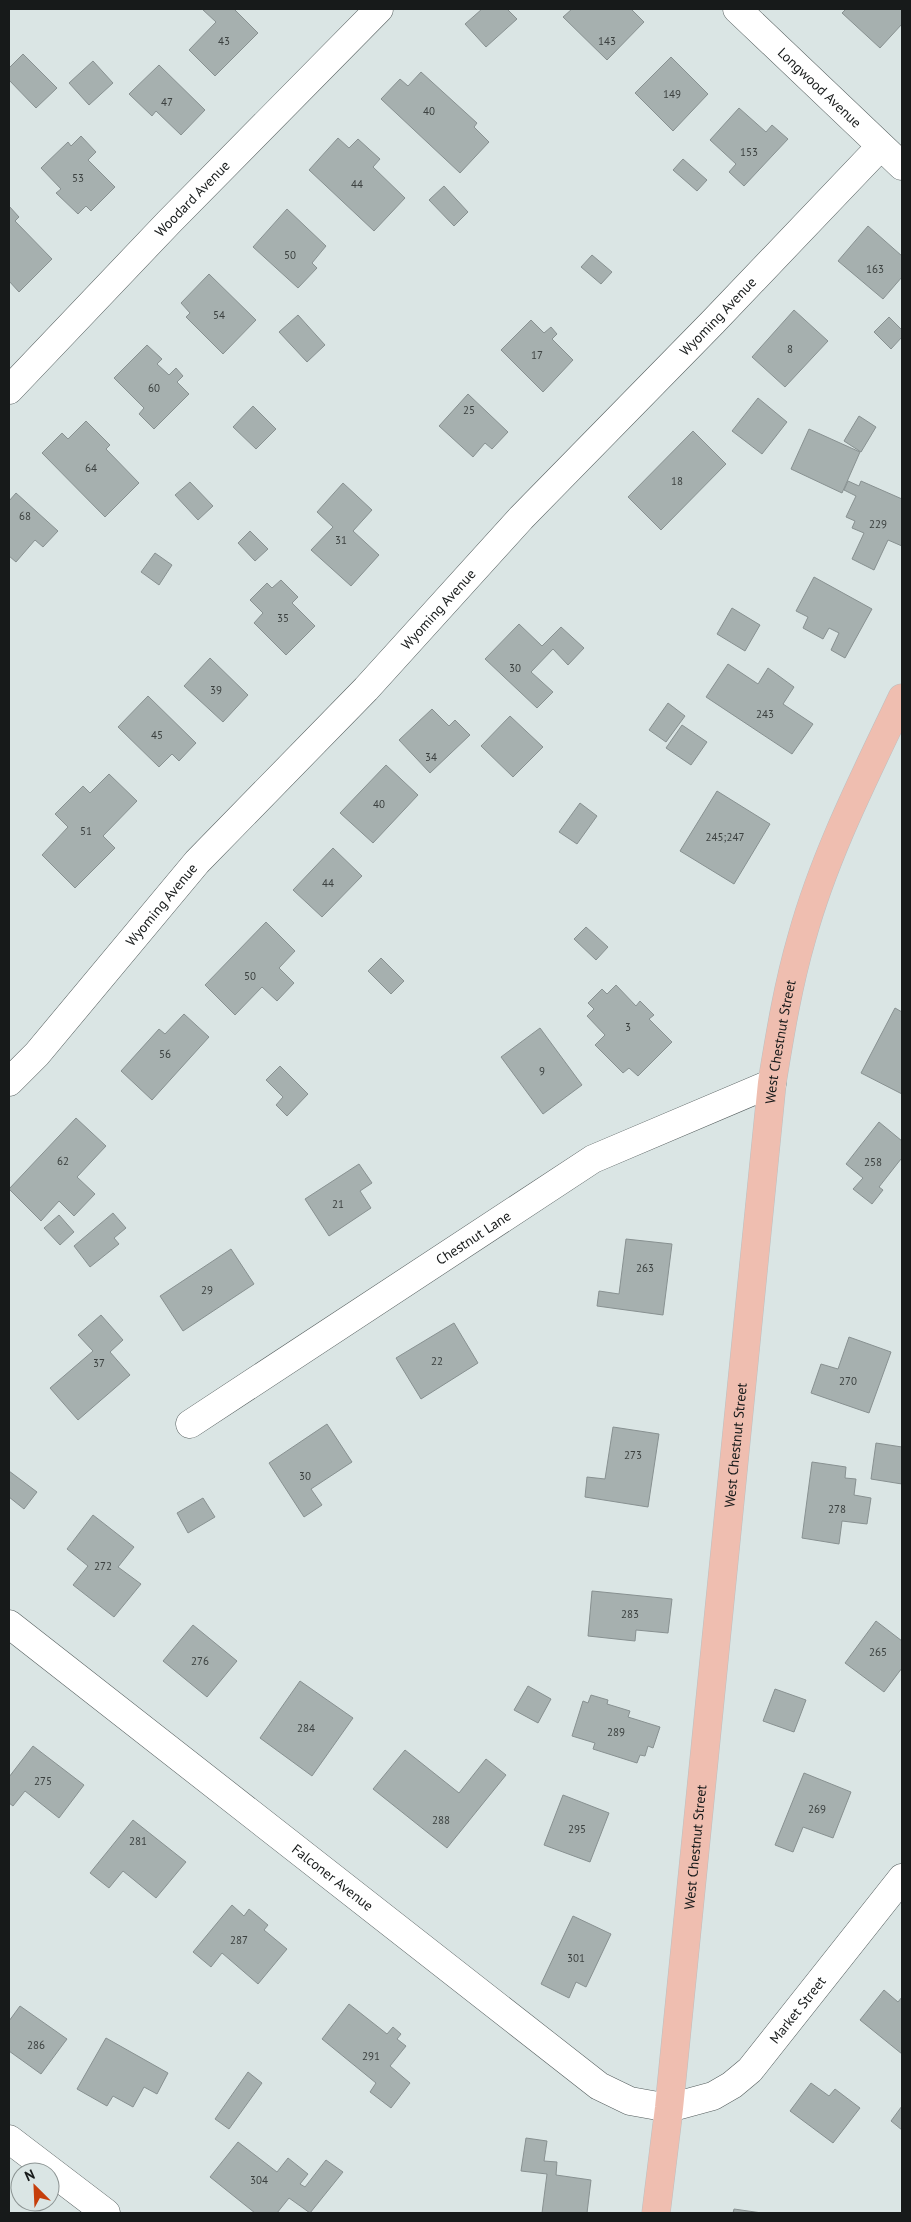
<svg xmlns="http://www.w3.org/2000/svg" width="911" height="2222" font-family="'PT Sans',sans-serif">
  <style>
    .building { fill: #a6b0af; stroke: #889191 }
    .lines { fill: none; stroke-linecap: round; stroke-linejoin: round }
    .minor-casing { stroke: #545d5d; stroke-width: 29 }
    .major-casing { stroke: #bebfbf; stroke-width: 29 }
    .minor { stroke: #fff; stroke-width: 28 }
    .major { stroke: #efbeb0; stroke-width: 28 }
    .labels { text-anchor: middle; dominant-baseline: central; stroke-width: 5; stroke-linejoin: round; paint-order: stroke }
    .number-label { font-size: 11px; fill: #3b403f }
    .street-label { font-size: 14px; fill: #171a1a; stroke: #dae5e4 }
  </style>
  <rect width="100%" height="100%" fill="#dae5e4"/>
  <g class="building">
    <path d="M202 9H234L258 33 215 76 189 50 216 22Z"/>
    <path d="M482 9H507L517 19 486 47 465 24Z"/>
    <path d="M572 9H631L644 22 607 60 563 17Z"/>
    <path d="M846 9H902V24L880 48 842 13Z"/>
    <path d="M23 54 57 88 36 108 9 80V68Z"/>
    <path d="M671 57 708 94 673 131 635 93Z"/>
    <path d="M93 61 113 83 89 105 69 83Z"/>
    <path d="M159 65 205 110 181 135 156 111 152 116 129 94Z"/>
    <path d="M421 72 477 123 474 127 489 142 460 173 381 99 400 79 408 86Z"/>
    <path d="M739 108 766 132 772 125 788 139 744 186 729 172 736 164 710 140Z"/>
    <path d="M81 136 96 152 88 160 115 187 91 211 86 206 78 214 56 193 61 189 41 168 68 142 71 146Z"/>
    <path d="M338 138 349 148 358 139 380 159 373 167 405 198 374 231 309 170Z"/>
    <path d="M683 159 707 180 697 191 673 170Z"/>
    <path d="M444 186 468 212 454 226 429 200Z"/>
    <path d="M9 206 19 217 15 221 52 259 19 292 9 281Z"/>
    <path d="M287 209 326 246 312 263 317 268 298 288 253 247Z"/>
    <path d="M868 226 902 256V277L883 299 838 261Z"/>
    <path d="M592 255 612 272 601 284 581 267Z"/>
    <path d="M209 274 256 320 223 354 186 317 190 313 181 303Z"/>
    <path d="M794 310 828 341 785 387 752 357Z"/>
    <path d="M298 315 325 345 307 362 279 332Z"/>
    <path d="M889 317 902 330V337L891 349 874 332Z"/>
    <path d="M531 320 544 333 551 327 557 334 552 339 573 360 543 392 501 350Z"/>
    <path d="M147 345 162 359 157 364 169 375 176 368 183 376 177 382 189 394 154 429 139 414 144 408 114 378Z"/>
    <path d="M468 394 508 432 492 449 485 443 473 457 439 426Z"/>
    <path d="M758 398 787 422 762 454 732 431Z"/>
    <path d="M253 406 276 429 256 449 233 427Z"/>
    <path d="M859 416 876 427 861 452 844 441Z"/>
    <path d="M86 421 110 445 106 449 139 483 105 517 42 453 62 433 68 439Z"/>
    <path d="M809 429 860 452 842 493 791 469Z"/>
    <path d="M693 431 726 464 661 530 628 497Z"/>
    <path d="M848 481 859 486 861 481 902 499V546L888 540 874 570 852 559 864 533 852 528 855 521 846 517 856 496 844 490Z"/>
    <path d="M190 482 213 506 198 520 175 495Z"/>
    <path d="M343 483 372 510 353 531 379 555 351 586 311 550 333 527 317 512Z"/>
    <path d="M16 493 58 531 43 547 35 540 16 562 9 556V501Z"/>
    <path d="M250 531 268 549 255 561 238 543Z"/>
    <path d="M155 553 172 565 159 585 141 572Z"/>
    <path d="M814 577 872 609 845 658 831 650 839 633 829 628 823 639 803 628 808 617 796 611Z"/>
    <path d="M281 580 298 597 292 603 315 626 286 655 254 623 263 613 250 600 267 583 272 588Z"/>
    <path d="M732 608 760 625 745 651 717 634Z"/>
    <path d="M519 624 542 646 561 627 584 648 568 665 553 649 531 672 553 692 537 708 485 659Z"/>
    <path d="M210 658 248 695 223 722 184 686Z"/>
    <path d="M728 664 758 684 768 668 794 687 783 704 813 724 792 754 706 697Z"/>
    <path d="M148 696 196 743 179 761 172 754 159 767 118 727Z"/>
    <path d="M668 703 685 716 666 742 649 730Z"/>
    <path d="M432 709 449 726 455 720 470 735 430 773 399 740Z"/>
    <path d="M510 716 543 747 513 777 481 746Z"/>
    <path d="M682 725 707 742 691 765 666 748Z"/>
    <path d="M386 765 418 795 373 843 340 813Z"/>
    <path d="M109 774 137 801 103 836 115 848 75 888 42 855 68 827 55 814 83 786 90 793Z"/>
    <path d="M717 791 770 824 734 884 680 851Z"/>
    <path d="M580 803 597 816 577 844 559 832Z"/>
    <path d="M333 848 362 876 322 917 293 890Z"/>
    <path d="M266 922 295 951 279 968 294 983 277 1001 262 987 235 1015 205 985Z"/>
    <path d="M586 927 608 947 596 960 574 939Z"/>
    <path d="M381 958 404 981 391 994 368 971Z"/>
    <path d="M616 985 636 1006 640 1001 654 1015 649 1019 672 1042 638 1076 629 1068 623 1073 595 1045 605 1035 587 1016 594 1009 588 1003 602 989 607 994Z"/>
    <path d="M895 1008 902 1012V1094L861 1073Z"/>
    <path d="M184 1014 209 1037 152 1100 121 1071 159 1029 165 1034Z"/>
    <path d="M540 1028 582 1085 543 1114 501 1057Z"/>
    <path d="M280 1066 308 1094 287 1116 276 1105 283 1097 266 1080Z"/>
    <path d="M76 1118 106 1146 77 1177 95 1194 74 1216 59 1201 41 1221 9 1189Z"/>
    <path d="M879 1122 902 1141V1160L901 1159 879 1187 883 1190 872 1204 853 1189 863 1178 846 1164Z"/>
    <path d="M359 1164 372 1183 360 1191 371 1208 329 1236 305 1199Z"/>
    <path d="M113 1213 126 1228 114 1238 119 1244 90 1267 74 1246Z"/>
    <path d="M59 1215 74 1232 60 1245 44 1228Z"/>
    <path d="M626 1239 672 1244 663 1315 597 1306 599 1291 619 1294Z"/>
    <path d="M231 1249 254 1284 183 1331 160 1296Z"/>
    <path d="M101 1315 123 1340 110 1352 130 1375 78 1420 50 1388 93 1351 78 1335Z"/>
    <path d="M454 1323 478 1363 421 1399 396 1358Z"/>
    <path d="M849 1337 891 1352 869 1413 811 1393 821 1364 838 1369Z"/>
    <path d="M327 1424 352 1462 311 1489 322 1505 304 1517 269 1463Z"/>
    <path d="M613 1427 659 1434 648 1507 585 1497 587 1477 605 1479Z"/>
    <path d="M876 1443 902 1447V1484L871 1479Z"/>
    <path d="M812 1462 846 1467 845 1478 856 1479 854 1495 871 1498 867 1524 842 1521 839 1544 802 1538Z"/>
    <path d="M9 1471 37 1492 24 1509 9 1497Z"/>
    <path d="M203 1498 215 1517 188 1533 177 1513Z"/>
    <path d="M93 1515 134 1547 118 1567 141 1584 114 1617 73 1585 88 1566 67 1549Z"/>
    <path d="M592 1591 672 1599 668 1633 636 1630 635 1641 588 1636Z"/>
    <path d="M876 1621 902 1641V1668L884 1692 845 1663Z"/>
    <path d="M193 1625 237 1661 207 1697 163 1661Z"/>
    <path d="M300 1681 353 1718 312 1776 260 1738Z"/>
    <path d="M528 1686 551 1699 538 1723 514 1710Z"/>
    <path d="M775 1689 806 1700 794 1732 763 1721Z"/>
    <path d="M591 1695 608 1700 607 1704 630 1711 628 1717 660 1727 653 1748 648 1746 645 1756 640 1755 637 1763 593 1749 595 1743 572 1736 583 1701 588 1703Z"/>
    <path d="M33 1746 84 1785 59 1818 25 1791 13 1806 9 1803V1777Z"/>
    <path d="M405 1750 459 1793 486 1759 506 1775 447 1848 373 1789Z"/>
    <path d="M804 1773 851 1792 833 1838 803 1827 793 1852 775 1845Z"/>
    <path d="M563 1795 609 1813 590 1862 544 1845Z"/>
    <path d="M133 1820 186 1862 156 1898 123 1871 109 1888 90 1873Z"/>
    <path d="M232 1905 244 1916 249 1909 268 1925 264 1930 287 1949 258 1984 222 1953 211 1967 193 1952Z"/>
    <path d="M573 1916 611 1934 586 1987 576 1982 569 1998 541 1984Z"/>
    <path d="M884 1990 898 2002 902 1997V2054L860 2020Z"/>
    <path d="M349 2004 387 2034 393 2027 401 2034 397 2039 406 2046 390 2066 410 2083 391 2108 370 2092 376 2083 322 2039Z"/>
    <path d="M20 2006 67 2039 41 2074 9 2051V2021Z"/>
    <path d="M106 2038 168 2073 157 2094 144 2087 133 2107 113 2096 107 2106 77 2089Z"/>
    <path d="M248 2072 262 2083 229 2129 215 2119Z"/>
    <path d="M811 2083 829 2096 835 2089 860 2108 833 2143 790 2111Z"/>
    <path d="M902 2106V2130L891 2121Z"/>
    <path d="M526 2138 547 2141 544 2161 557 2162 556 2175 591 2180 587 2213H542L547 2174 521 2171Z"/>
    <path d="M238 2142 277 2172 288 2158 308 2174 300 2184 305 2187 326 2160 343 2172 310 2213 289 2198 277 2213H255L210 2177Z"/>
    <path d="M734 2209 762 2213H733Z"/>
  </g>
  <g class="lines">
    <defs>
      <g id="minor">
        <path id="s1" d="M737 9 902 166"/>
        <path id="s2" d="M9 390 169 222 379 9"/>
        <path id="s3" d="M9 1082 37 1054 197 862 366 689 521 518 713 322 880 147"/>
        <path id="s4" d="M190 1424 593 1159 772 1083"/>
        <path id="s5" d="M9 1624 599 2086 630 2101 669 2108 713 2096 732 2085 750 2070 902 1878"/>
        <path d="M9 2139 106 2213"/>
      </g>
      <g id="major">
        <path id="s6" d="M656 2213 669 2108 772 1083C780 1034 788 985 802 937 825 854 865 776 902 698"/>
      </g>
    </defs>
    <use href="#minor" class="minor-casing"/>
    <use href="#major" class="major-casing"/>
    <use href="#minor" class="minor"/>
    <use href="#major" class="major"/>
  </g>
  <g class="labels">
    <g class="number-label">
      <text x="224" y="41">43</text>
      <text x="607" y="41">143</text>
      <text x="672" y="94">149</text>
      <text x="167" y="102">47</text>
      <text x="429" y="111">40</text>
      <text x="749" y="152">153</text>
      <text x="78" y="178">53</text>
      <text x="357" y="184">44</text>
      <text x="290" y="255">50</text>
      <text x="875" y="269">163</text>
      <text x="219" y="315">54</text>
      <text x="790" y="349">8</text>
      <text x="537" y="355">17</text>
      <text x="154" y="388">60</text>
      <text x="469" y="410">25</text>
      <text x="91" y="468">64</text>
      <text x="677" y="481">18</text>
      <text x="25" y="516">68</text>
      <text x="878" y="524">229</text>
      <text x="341" y="540">31</text>
      <text x="283" y="618">35</text>
      <text x="515" y="668">30</text>
      <text x="216" y="690">39</text>
      <text x="765" y="714">243</text>
      <text x="157" y="735">45</text>
      <text x="431" y="757">34</text>
      <text x="379" y="804">40</text>
      <text x="86" y="831">51</text>
      <text x="725" y="837">245;247</text>
      <text x="328" y="883">44</text>
      <text x="250" y="976">50</text>
      <text x="628" y="1027">3</text>
      <text x="165" y="1054">56</text>
      <text x="542" y="1071">9</text>
      <text x="63" y="1161">62</text>
      <text x="873" y="1162">258</text>
      <text x="338" y="1204">21</text>
      <text x="645" y="1268">263</text>
      <text x="207" y="1290">29</text>
      <text x="437" y="1361">22</text>
      <text x="99" y="1363">37</text>
      <text x="848" y="1381">270</text>
      <text x="633" y="1455">273</text>
      <text x="305" y="1476">30</text>
      <text x="837" y="1509">278</text>
      <text x="103" y="1566">272</text>
      <text x="630" y="1614">283</text>
      <text x="878" y="1652">265</text>
      <text x="200" y="1661">276</text>
      <text x="306" y="1728">284</text>
      <text x="616" y="1732">289</text>
      <text x="43" y="1781">275</text>
      <text x="817" y="1809">269</text>
      <text x="441" y="1820">288</text>
      <text x="577" y="1829">295</text>
      <text x="138" y="1841">281</text>
      <text x="239" y="1940">287</text>
      <text x="576" y="1958">301</text>
      <text x="36" y="2045">286</text>
      <text x="371" y="2056">291</text>
      <text x="259" y="2180">304</text>
    </g>
    <g class="street-label">
      <text stroke="none"><textPath href="#s1" startOffset="114">Longwood Avenue</textPath></text>
      <text stroke="none"><textPath href="#s2" startOffset="265">Woodard Avenue</textPath></text>
      <text stroke="none"><textPath href="#s3" startOffset="1044">Wyoming Avenue</textPath></text>
      <text stroke="none"><textPath href="#s3" startOffset="639">Wyoming Avenue</textPath></text>
      <text stroke="none"><textPath href="#s3" startOffset="234">Wyoming Avenue</textPath></text>
      <text stroke="none"><textPath href="#s6" startOffset="1178">West Chestnut Street</textPath></text>
      <text stroke="none"><textPath href="#s4" startOffset="339">Chestnut Lane</textPath></text>
      <text stroke="none"><textPath href="#s6" startOffset="772">West Chestnut Street</textPath></text>
      <text stroke="none"><textPath href="#s6" startOffset="368">West Chestnut Street</textPath></text>
      <text stroke="none"><textPath href="#s5" startOffset="411">Falconer Avenue</textPath></text>
      <text stroke="none"><textPath href="#s5" startOffset="991">Market Street</textPath></text>
    </g>
  </g>
  <rect width="911" height="2222" fill="none" stroke="#171a1a" stroke-width="20"/>
  <g transform="translate(35 2187) rotate(336)"><circle r="24" fill="#dae5e4" stroke="#8c9493"/>
  <path d="M0-4L9 19L0 12L-9 19Z" fill="#c63e0b"/>
  <text y="-8" font-size="14" font-weight="bold" text-anchor="middle" fill="#171a1a">N</text>
  </g>
</svg>
